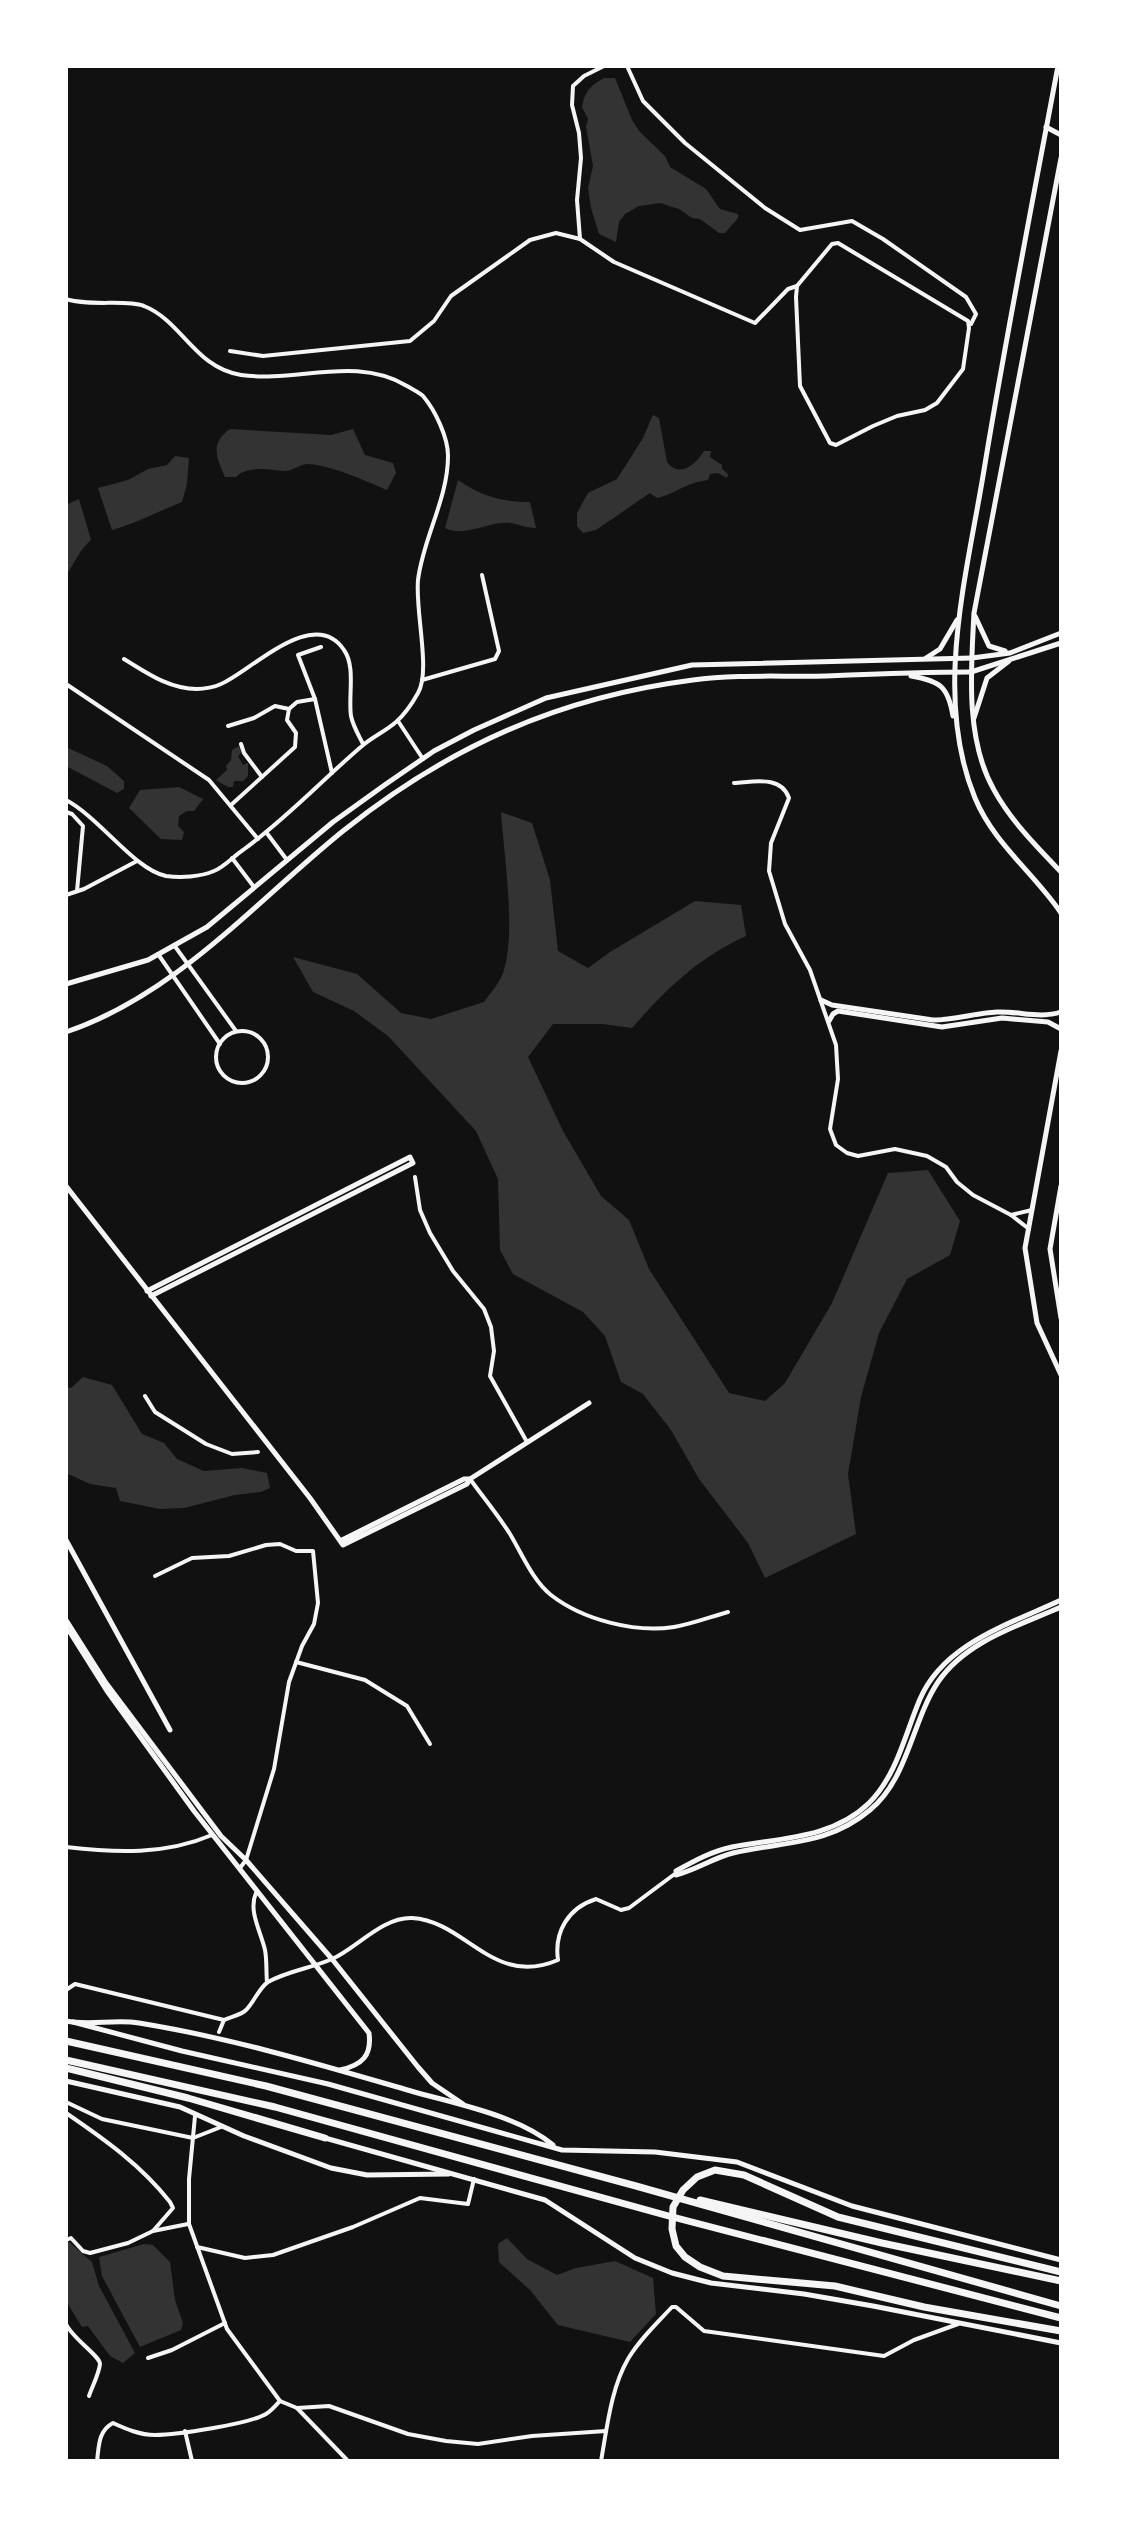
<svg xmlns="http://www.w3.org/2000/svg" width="1127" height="2527" font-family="Georgia,serif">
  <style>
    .water { fill: #333 }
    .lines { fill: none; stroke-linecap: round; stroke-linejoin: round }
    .minor { stroke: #f5f5f5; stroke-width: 4 }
    .tertiary { stroke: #f5f5f5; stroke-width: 5 }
    .secondary { stroke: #f5f5f5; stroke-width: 5 }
    .motorway { stroke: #f5f5f5; stroke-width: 7 }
  </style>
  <rect width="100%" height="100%" fill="#111"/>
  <g class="water">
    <path d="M604 78H615L632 120 640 132 665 156 670 167 706 189 720 209 738 214V218L725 233H719L700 219 692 218 679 209 660 203 639 206 625 214 619 222 616 242 599 234 591 208 588 188 593 166 586 127 588 119 582 107C585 91 590 86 604 78Z"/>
    <path d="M653 415 659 418 667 462C680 479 696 464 704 451H711L710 457 722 465V469L728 474 727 478 718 473 710 474 708 480C684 483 678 493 657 498L650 493 596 530 583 533 577 526V513L588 493 617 479 643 438Z"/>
    <path d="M230 429 331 435 353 429 365 455 393 463 396 473 387 490C366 481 330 465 308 464 300 464 293 471 284 471 269 470 248 465 236 477H225C216 457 210 443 230 429Z"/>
    <path d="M175 456 189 458 187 484 182 502C157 512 137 523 112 530L98 488 128 480 148 469 167 465Z"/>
    <path d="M458 480C481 496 502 502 530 502L536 528C525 528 519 524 510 523 488 521 465 538 445 528Z"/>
    <path d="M79 499 91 540C78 551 76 562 66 575V505Z"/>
    <path d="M239 746 241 753 238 756 243 765 248 763V776L243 781H234L233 787H228L216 780 227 770 226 766 231 760 232 750Z"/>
    <path d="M66 747 107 766 124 781V789L117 793 66 766Z"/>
    <path d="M179 787 203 799 194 811H187L179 816 178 826 184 832 182 840 161 839 129 808 140 790Z"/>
    <path d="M501 812 532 823 550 880 558 951 588 968 610 952 695 901 741 905 746 936C698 958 666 989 632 1028L602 1024H553L528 1057 563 1131 601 1196 629 1220 649 1269 729 1393 765 1401 785 1383 832 1303 888 1173 928 1170 960 1221 950 1255 907 1279 879 1333 861 1397 848 1474 856 1534 765 1578 748 1543 699 1479 671 1430 643 1394 621 1382 605 1336 583 1312 513 1274 500 1250 498 1179 476 1131 388 1036 354 1011 313 992 293 957 357 974 401 1013 431 1019 484 1002C491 992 501 981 504 970 516 928 504 857 501 812Z"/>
    <path d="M83 1377 112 1385 142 1434 164 1443 177 1459 204 1471 242 1468 267 1473 270 1488 261 1492 235 1495 184 1508 160 1509 120 1501 116 1488 90 1484 66 1473V1387L71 1388Z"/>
    <path d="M507 2238 527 2259 557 2275 576 2268 615 2261 653 2278 656 2314 630 2342 558 2325 530 2290 499 2262 498 2244Z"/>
    <path d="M69 2242 92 2262 99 2286 135 2353 123 2363 110 2356 88 2326 82 2327 66 2301V2243Z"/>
    <path d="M144 2244 153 2245 170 2262 175 2300 183 2323 181 2330 140 2347 102 2276 99 2257Z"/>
  </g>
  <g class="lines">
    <g class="minor">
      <path d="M604 66 584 76 573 86 572 105 579 133 581 158 577 200 580 239 614 262 755 323 788 289 797 286"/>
      <path d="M627 66 643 101 685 143 765 208 800 230 852 221 883 239 966 297 976 314 971 324"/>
      <path d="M838 243 968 321 969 328 963 369 937 403 925 410 897 416 873 426 836 445 830 443 800 386 796 297 797 286 832 244Z"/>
      <path d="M66 299C91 307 125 299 144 306 182 321 195 368 241 375 297 383 355 355 407 386 412 389 419 392 423 396 435 410 448 437 448 456 448 499 423 538 418 580 415 611 431 671 418 693 413 702 404 715 396 722 386 731 372 737 362 746 322 780 286 819 243 850 234 856 224 867 214 871 200 877 181 878 166 876 135 870 100 818 66 800"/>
      <path d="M230 351 263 356 410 341 434 321 451 296 530 240 556 233 580 239"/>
      <path d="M321 647 298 655 315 699 332 773"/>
      <path d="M124 659C147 673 169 689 197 689 204 689 215 687 221 684 249 673 314 604 344 650 356 667 348 696 351 716 353 726 359 736 363 744"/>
      <path d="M422 680 495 659 499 651 482 575"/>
      <path d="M66 684 209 780 258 839"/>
      <path d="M398 721 423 759"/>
      <path d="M228 726 254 718 275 706 289 709"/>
      <path d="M241 744 244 753 262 777"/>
      <path d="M734 783C754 782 781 775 789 798L771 843 769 871 785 924 810 970 836 1045 838 1079 830 1129 836 1145 847 1153 858 1156 895 1149 927 1156 946 1167 957 1182 973 1195 1011 1215 1029 1229"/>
      <path d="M231 805 295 747 296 733 287 720 289 709 297 702 315 699"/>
      <path d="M66 812 72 814 83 826 77 891"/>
      <path d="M266 832 287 860"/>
      <path d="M232 858 254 887"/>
      <path d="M66 895 84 889 137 861"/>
      <path d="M174 945 236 1031"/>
      <path d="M158 954 220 1044"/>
      <circle cx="242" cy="1057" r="26"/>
      <path d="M415 1177 420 1210 430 1233 453 1271 484 1309 491 1327 494 1351 490 1376 527 1442"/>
      <path d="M1011 1215 1032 1210"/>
      <path d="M145 1396 155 1412 206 1444 232 1454 258 1452"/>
      <path d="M470 1479C483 1497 498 1515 510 1534 522 1554 533 1581 551 1595 583 1620 635 1633 674 1627 692 1624 710 1617 728 1612"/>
      <path d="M155 1576 192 1558 229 1556 266 1545 280 1544 296 1551H313L318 1603 314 1624 302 1646 289 1682 274 1769 246 1860 240 1868"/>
      <path d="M296 1662 365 1680 407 1706 430 1744"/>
      <path d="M66 1847C116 1853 165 1855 212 1835"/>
      <path d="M256 1893C248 1911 261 1932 265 1950 267 1960 266 1972 267 1982"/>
      <path d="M66 1990 75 1984 224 2020C231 2017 241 2015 246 2010 254 2002 259 1988 268 1982 287 1971 312 1968 332 1959 357 1948 382 1917 412 1918 466 1921 493 1988 558 1960 554 1932 568 1908 596 1899L621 1910 629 1908 676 1873"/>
      <path d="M219 2032 224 2020"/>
      <path d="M66 2102 102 2119 193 2138 221 2127"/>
      <path d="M66 2113C104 2139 141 2165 170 2202L173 2208 153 2231"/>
      <path d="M195 2116 189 2179V2224L227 2329 280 2401 297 2408 329 2406 408 2434 446 2441 478 2444 532 2436 606 2431"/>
      <path d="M66 2240 71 2238 83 2251 90 2253 128 2243 153 2231 188 2224"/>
      <path d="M197 2247 245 2258 273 2255 353 2227 420 2198 468 2204 474 2179"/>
      <path d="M66 2324C72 2338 100 2356 100 2364 99 2374 92 2387 89 2396"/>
      <path d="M148 2358 172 2350 225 2323"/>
      <path d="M297 2408 348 2461"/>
      <path d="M185 2431 192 2461"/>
      <path d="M97 2461C99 2446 98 2431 113 2423 126 2429 140 2435 155 2435 176 2435 249 2424 266 2414 271 2411 275 2406 280 2401"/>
      <path d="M601 2461C607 2428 611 2388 628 2359 639 2340 657 2323 672 2307H676L704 2331 884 2356 914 2340 958 2324"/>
    </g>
    <g class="tertiary">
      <path d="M1046 127 1061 135"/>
      <path d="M975 616 989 646 1005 651"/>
      <path d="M972 658 1010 653 1061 633"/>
      <path d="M971 672 1061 643"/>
      <path d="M821 1000 832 1005 933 1020C955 1020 975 1013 997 1012 1019 1011 1040 1019 1061 1012"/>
      <path d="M829 1021 833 1014 838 1011 942 1027 1002 1018 1048 1022 1061 1029"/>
      <path d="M66 1186 310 1498 343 1545 467 1484 470 1479H464L340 1541"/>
      <path d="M147 1291 410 1157 413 1163 151 1296"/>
      <path d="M470 1479 589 1403"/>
      <path d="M66 1620 106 1683 221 1836 246 1860 332 1959 418 2067 432 2083 463 2104"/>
      <path d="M676 1871C694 1861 712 1851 732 1847 779 1838 832 1839 869 1803 897 1775 905 1734 920 1699 944 1643 1010 1624 1061 1600"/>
      <path d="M676 1875C696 1870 713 1858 733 1853 784 1841 827 1846 870 1810 908 1779 912 1721 938 1682 966 1641 1018 1626 1061 1607"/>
    </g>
    <g class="secondary">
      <path d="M1058 66C1033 199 1007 331 985 464 968 571 932 694 975 798 994 844 1034 873 1061 913"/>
      <path d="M1061 158 974 613C971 670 965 739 994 790 1011 821 1037 847 1061 872"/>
      <path d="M926 658 940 649 957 620"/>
      <path d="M911 676C941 681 948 687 953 716"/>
      <path d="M974 718 987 678 1009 661"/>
      <path d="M66 984 148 960 207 927 333 822 386 784 434 751 474 730 546 698 692 665 972 658"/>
      <path d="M66 1032C176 995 255 902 343 831 448 747 559 697 693 680 736 674 782 677 826 676 874 674 922 672 971 672"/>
      <path d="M1061 1051 1025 1248 1037 1323 1061 1375"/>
      <path d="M1061 1186 1050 1249 1061 1318"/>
      <path d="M66 1540 170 1730"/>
      <path d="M66 1626 107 1691 194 1811 369 2033C372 2056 362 2065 340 2070"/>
      <path d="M66 2021C89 2026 115 2019 139 2023 232 2038 321 2065 411 2091 456 2104 517 2115 553 2145"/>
      <path d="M73 2022 182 2051 328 2084 562 2150 655 2152 737 2162 852 2206 1061 2260"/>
      <path d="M66 2081 180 2107 244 2136 331 2168 367 2175 449 2174"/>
      <path d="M325 2138 545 2200 635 2258 672 2273 711 2283 804 2294 873 2306 1061 2343"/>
    </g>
    <g class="motorway">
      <path d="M66 2041 266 2086 636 2186 1061 2306"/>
      <path d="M66 2060 275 2107 665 2215 1061 2318"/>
      <path d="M66 2068 188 2098 325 2138"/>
      <path d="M700 2200 882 2243 1061 2281"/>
      <path d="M1061 2272 838 2217 744 2175 715 2170 697 2177 683 2190 673 2207 672 2229 676 2246 685 2257 700 2267 723 2276 835 2286 924 2307 1061 2331"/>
    </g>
  </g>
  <rect width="1127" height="2527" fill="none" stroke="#ffffff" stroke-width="136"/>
</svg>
